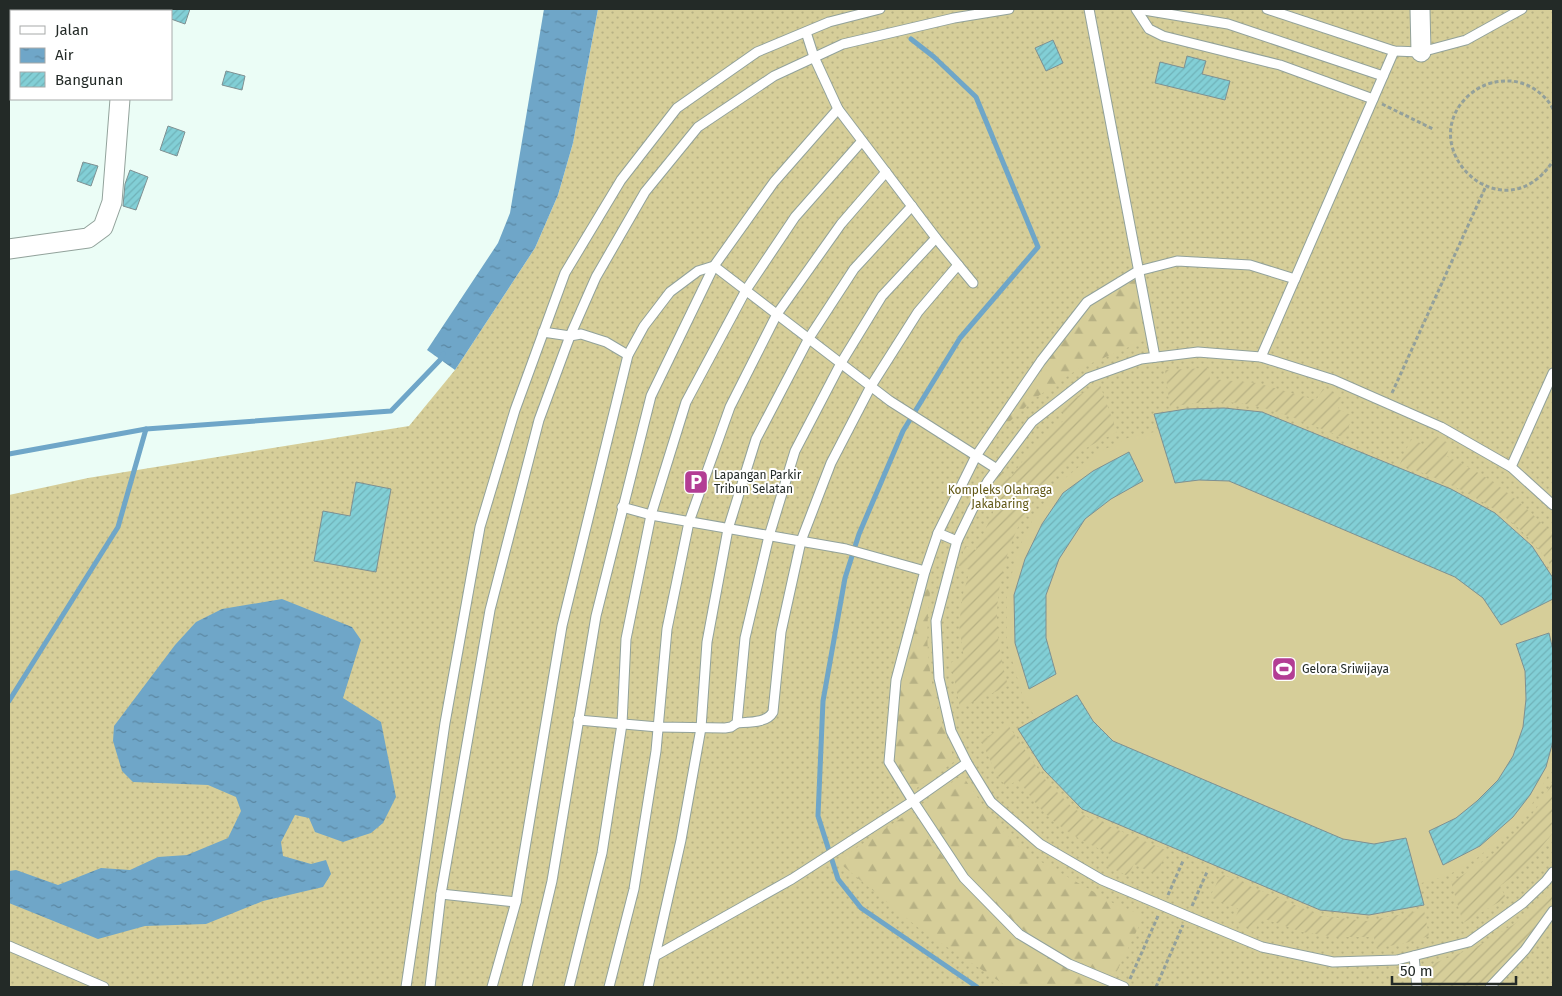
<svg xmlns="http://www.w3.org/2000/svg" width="1562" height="996" font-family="'Fira Sans',sans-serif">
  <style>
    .grass { fill: url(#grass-dots) }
    .forest { fill: url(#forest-firs) }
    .garden { fill: url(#garden-furrows) }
    .pitch { fill: #d6ce99 }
    .water { fill: url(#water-ripples) }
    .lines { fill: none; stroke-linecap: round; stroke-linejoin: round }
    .stream { stroke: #6fa6c8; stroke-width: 5 }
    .building { fill: url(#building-hatch); stroke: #7e9092 }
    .lane-casing { stroke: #92a29b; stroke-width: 11 }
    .street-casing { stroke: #92a29b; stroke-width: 21 }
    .path { stroke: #93a09b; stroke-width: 3; stroke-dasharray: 4 2.5; stroke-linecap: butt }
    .lane { stroke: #fff; stroke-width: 9 }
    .street { stroke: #fff; stroke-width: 19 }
    .labels { text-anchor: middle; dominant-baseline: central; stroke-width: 4; stroke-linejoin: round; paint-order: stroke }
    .poi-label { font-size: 12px; fill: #232a27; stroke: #fff; text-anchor: start }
    .park-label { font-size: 12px; fill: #625815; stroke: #fff }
  </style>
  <defs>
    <pattern id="grass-dots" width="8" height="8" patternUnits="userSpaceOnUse" patternTransform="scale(1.25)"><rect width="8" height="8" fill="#d6ce99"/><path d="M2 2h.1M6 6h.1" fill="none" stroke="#b7b184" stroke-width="1.8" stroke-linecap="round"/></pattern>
    <pattern id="forest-firs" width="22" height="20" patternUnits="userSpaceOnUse" patternTransform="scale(1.25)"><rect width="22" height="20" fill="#d6ce99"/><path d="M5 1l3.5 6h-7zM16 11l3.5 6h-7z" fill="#b7b184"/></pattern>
    <pattern id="garden-furrows" width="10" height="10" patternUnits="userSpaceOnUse" patternTransform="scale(1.25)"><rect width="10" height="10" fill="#d6ce99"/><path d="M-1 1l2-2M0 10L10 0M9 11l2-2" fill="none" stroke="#b7b184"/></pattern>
    <pattern id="water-ripples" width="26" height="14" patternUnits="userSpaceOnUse" patternTransform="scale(1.25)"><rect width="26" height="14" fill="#6fa6c8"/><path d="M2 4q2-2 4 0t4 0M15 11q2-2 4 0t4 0" fill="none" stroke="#5b87a2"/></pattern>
    <pattern id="building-hatch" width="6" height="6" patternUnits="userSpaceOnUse" patternTransform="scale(1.25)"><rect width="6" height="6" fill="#82cfd6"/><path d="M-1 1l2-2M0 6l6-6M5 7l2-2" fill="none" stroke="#70b2b8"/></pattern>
  </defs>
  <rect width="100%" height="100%" fill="#ebfdf6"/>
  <path class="grass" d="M598 9H1553V987H9V495L88 478 409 426 455 370 535 248 558 195 573 143Z"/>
  <g class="forest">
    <path d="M1135 280 1145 340 1078 369 1034 399 994 436 1026 386 1086 307 1117 287Z"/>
    <path d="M932 574C929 600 926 626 928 652 930 687 943 727 955 761L911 792 899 776 891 751 895 701 912 623Z"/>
    <path d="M962 775 996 824 1024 852 1113 903 1144 916 1114 977C1082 963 1047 950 1020 927 978 894 950 849 921 805Z"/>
    <path d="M912 811 929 838 964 885 1005 928 1054 959 1106 987H1008L921 930 837 861Z"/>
  </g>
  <g class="garden">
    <path d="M1208 368 1210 379 1257 383 1316 400 1323 389 1342 398 1338 409 1353 416 1344 438C1306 423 1268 404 1227 402 1208 401 1189 404 1170 407L1165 370Z"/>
    <path d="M1100 385 1117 432C1100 441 1081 449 1067 461 1025 496 998 560 997 614 996 638 1002 663 1008 686L960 708 951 662 964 658 959 625 963 594 970 570 959 566 965 546 976 550 1000 497 991 491 1000 473 1011 477C1027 454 1043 434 1066 419L1061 408 1084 392Z"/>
    <path d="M1433 436 1451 444 1446 456C1489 476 1517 497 1549 531L1553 529V569C1517 512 1461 487 1400 464L1411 439 1427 446Z"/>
    <path d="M1008 725 1047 782 1072 807 1087 817 1168 851 1156 875 1134 864 1128 876 1105 865 1110 854C1087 843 1064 832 1046 814 1035 804 1027 791 1018 780L1006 787 996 773 981 740Z"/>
    <path d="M1553 781V833L1524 868 1500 886 1506 898 1463 923 1451 882C1494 858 1531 825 1553 781Z"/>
    <path d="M1221 874 1321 916 1367 921 1424 910 1429 936 1402 944 1375 948 1374 937H1336L1302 932 1262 918 1255 930 1234 921 1239 909 1210 897Z"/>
    <path d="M1553 891V905L1537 929 1489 987H1424L1422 968 1478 946 1516 923Z"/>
  </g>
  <path class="pitch" d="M1224 408 1262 412 1451 489 1532 546 1553 578V599L1548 601 1553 616V764L1551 770 1531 806 1507 833 1477 858 1447 876 1418 884 1424 905 1369 915 1320 910 1082 809 1044 770 1036 719 1022 694 1007 643V595L1017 552 1033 519 1057 485 1093 455 1130 437 1159 431 1154 414 1186 409Z"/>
  <g class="water">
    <path d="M544 9H598L573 143 558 195 535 248 455 370 427 350 498 243 510 213Z"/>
    <path d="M282 599 352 627 361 640 343 698 381 722 396 797 383 823 371 833 343 842 315 832 309 818 295 815 281 842 283 856 311 864 326 860 331 874 323 887 263 901 206 924 145 926 98 939 9 903V871L16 870 58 885 101 868 130 870 158 857 187 855 228 838 241 811 236 797 208 785 133 782 122 771 113 741 114 726 175 645 196 622 222 609Z"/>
  </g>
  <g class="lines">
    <g class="stream">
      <path d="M911 39 934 57 976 97 1038 247 960 338 903 431 859 534 845 578 823 701 818 816 838 879 861 908 977 987"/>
      <path d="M9 454 146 429 391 411 440 360 443 354"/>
      <path d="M9 701 118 527 146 429"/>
    </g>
  </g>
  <g class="building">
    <path d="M148 9H190L185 24 171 19V11H147Z"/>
    <path d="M1053 40 1063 63 1046 71 1035 48Z"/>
    <path d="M1187 56 1206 61 1202 74 1230 81 1225 100 1155 83 1160 62 1184 68Z"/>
    <path d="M226 71 245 76 242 90 222 85Z"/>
    <path d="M168 126 185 132 177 156 160 150Z"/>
    <path d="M83 162 98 166 91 186 77 181Z"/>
    <path d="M130 170 148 177 136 210 123 206 125 184Z"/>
    <path d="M1224 408 1262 412 1451 489 1495 513 1532 546 1553 578V599L1501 625 1483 598 1455 577 1229 481 1199 480 1175 483 1154 414 1186 409Z"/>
    <path d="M1129 452 1143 481 1111 499 1085 519 1059 559 1046 595V638L1056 674 1029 689 1015 643 1014 595 1025 559 1042 524 1063 493 1093 471Z"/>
    <path d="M356 482 391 489 376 572 314 561 323 511 350 516Z"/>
    <path d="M1549 633 1553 650V741L1546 767 1530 795 1513 817 1480 846 1443 865 1429 831 1456 818 1477 801 1498 780 1513 756 1523 727 1526 699 1525 671 1516 644Z"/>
    <path d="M1077 695 1093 721 1113 741 1343 839 1374 844 1406 838 1424 905 1369 915 1320 910 1082 809 1044 770 1018 729Z"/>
  </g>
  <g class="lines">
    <defs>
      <g id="lane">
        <path d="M1089 9 1155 357"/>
        <path d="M1136 9 1149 29 1163 36 1280 65 1373 99"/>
        <path d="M1138 9 1228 24 1383 76"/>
        <path d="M1267 9 1394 51 1421 52 1466 40 1522 9"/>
        <path d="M806 32 814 57 838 109"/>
        <path d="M543 332 570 336 581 334 606 342 628 355"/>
        <path d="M1261 357 1394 51"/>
        <path d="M1511 467 1553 373"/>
        <path d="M1553 505 1511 467 1441 427 1334 380 1261 357 1198 352 1141 359 1088 378 1032 422 988 481 972 510 957 541 936 621 939 678 951 731 967 763 991 802 1040 844 1102 880 1187 916 1262 947 1333 962 1397 960 1469 942 1523 903 1546 881 1553 872"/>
        <path d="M622 507 651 515 846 549 925 571"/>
        <path d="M938 533 957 541"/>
        <path d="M578 720 658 727 725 728 731 727 737 723 745 638 769 536 795 451 841 363 882 296 936 238"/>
        <path d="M737 723C749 722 767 723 773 712L781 632 801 541 831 463 871 386 918 312 958 265"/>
        <path d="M441 894 516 902"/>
        <path d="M9 946 104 987"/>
        <path d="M655 956 792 879 913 801 967 763"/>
        <path d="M1414 956 1417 987"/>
        <path d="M406 987 445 723 480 527 515 410 565 273 621 180 677 108 757 52 829 22 880 9"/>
        <path d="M430 987 441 894 490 610 539 420 570 336 596 277 645 192 698 127 774 76 843 44 954 18 1009 9"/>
        <path d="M492 987 516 902 562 626 628 355 644 326 670 292 698 271 714 266 890 401 997 469"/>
        <path d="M527 987 552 881 596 616 651 396 714 266 774 182 838 109 936 238 973 283"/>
        <path d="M569 987 602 853 622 724 626 639 651 515 686 402 746 290 795 217 862 141"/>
        <path d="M609 987 634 889 656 751 667 629 689 522 730 407 777 314 841 224 886 172"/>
        <path d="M648 987 681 840 701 728 707 642 728 529 756 439 809 338 854 269 912 206"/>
        <path d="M1124 987 1069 964 1019 934 964 878 913 801 889 762 896 680 925 571 938 533 976 456 1041 361 1087 302 1138 271 1177 261 1250 265 1295 279"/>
        <path d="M1490 987 1525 950 1553 911"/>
      </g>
      <g id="street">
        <path d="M1420 9 1421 52"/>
        <path d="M125 11V9"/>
        <path d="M9 249 88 238 103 227 112 202 120 99"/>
      </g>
    </defs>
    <use href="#lane" class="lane-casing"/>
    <use href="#street" class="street-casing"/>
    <g class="path">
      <path d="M1382 104 1433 129"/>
      <path d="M1553 109C1545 93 1525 80 1506 81 1492 81 1479 86 1468 96 1412 149 1504 236 1553 161"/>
      <path d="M1392 393 1486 186"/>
      <path d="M1168 895 1183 861"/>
      <path d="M1192 906 1207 872"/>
      <path d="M1130 979 1158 916"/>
      <path d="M1156 987 1183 925"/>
    </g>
    <use href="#lane" class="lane"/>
    <use href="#street" class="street"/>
  </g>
  <defs>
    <symbol id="parking-square" viewBox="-11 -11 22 22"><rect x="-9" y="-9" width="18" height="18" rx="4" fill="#b33d94" stroke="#fff"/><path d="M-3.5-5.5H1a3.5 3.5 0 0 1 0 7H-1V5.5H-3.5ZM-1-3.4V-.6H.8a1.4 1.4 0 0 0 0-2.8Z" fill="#fff"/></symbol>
    <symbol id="stadium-square" viewBox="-11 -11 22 22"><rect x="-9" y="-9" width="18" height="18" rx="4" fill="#b33d94" stroke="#fff"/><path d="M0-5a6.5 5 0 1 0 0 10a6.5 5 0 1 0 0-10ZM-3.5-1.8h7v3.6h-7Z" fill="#fff"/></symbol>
  </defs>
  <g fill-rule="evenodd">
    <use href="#parking-square" x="682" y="468" width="28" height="28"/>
    <use href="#stadium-square" x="1270" y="655" width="28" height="28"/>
  </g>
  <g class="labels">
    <g class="poi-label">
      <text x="714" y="475">Lapangan Parkir<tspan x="714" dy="14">Tribun Selatan</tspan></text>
      <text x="1302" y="669">Gelora Sriwijaya</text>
    </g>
    <g class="park-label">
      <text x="1000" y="490">Kompleks Olahraga<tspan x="1000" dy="14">Jakabaring</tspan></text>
    </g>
  </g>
  <rect width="1562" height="996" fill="none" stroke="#232a27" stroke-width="20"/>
  <rect x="10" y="10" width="162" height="90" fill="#ffffff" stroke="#a7aaa9"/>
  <rect x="20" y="26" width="25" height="8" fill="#ffffff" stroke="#a7aaa9"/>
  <text x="55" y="35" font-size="15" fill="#232a27">Jalan</text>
  <rect x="20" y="48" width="25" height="15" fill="url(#water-ripples)" stroke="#a7aaa9"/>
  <text x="55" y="60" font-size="15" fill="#232a27">Air</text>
  <rect x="20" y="72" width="25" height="15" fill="url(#building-hatch)" stroke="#a7aaa9"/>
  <text x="55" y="85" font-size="15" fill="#232a27">Bangunan</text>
  <path d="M1392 976v8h124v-8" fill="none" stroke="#232a27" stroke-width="2.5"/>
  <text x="1400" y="976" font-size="15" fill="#232a27" stroke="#ffffff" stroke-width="4" paint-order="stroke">50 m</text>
</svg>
